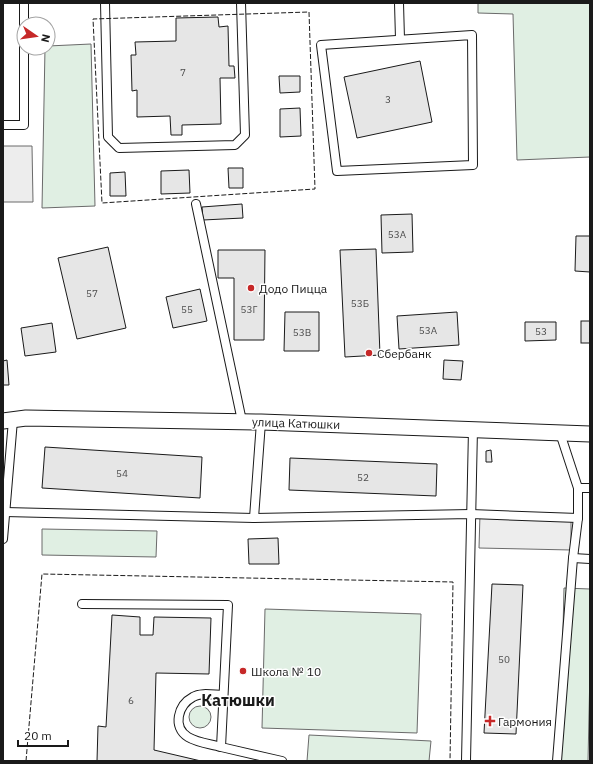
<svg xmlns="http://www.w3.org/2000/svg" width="593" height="764" font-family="'IBM Plex Sans',sans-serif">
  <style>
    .green { fill: #e0efe3; stroke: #6a6a6a }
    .parking { fill: #ededed; stroke: #6a6a6a }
    .building { fill: #e6e6e6; stroke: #1a1a1a }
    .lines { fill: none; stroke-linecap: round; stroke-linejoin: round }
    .service-casing { stroke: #1a1a1a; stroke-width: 10 }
    .minor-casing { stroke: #1a1a1a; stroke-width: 17 }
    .service { stroke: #fff; stroke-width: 8 }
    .minor { stroke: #fff; stroke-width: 15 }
    .fence { stroke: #1a1a1a; stroke-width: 1; stroke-dasharray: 5 2; stroke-linecap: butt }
    .poi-dot { fill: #c62828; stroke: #fff; stroke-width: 1.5 }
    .labels { text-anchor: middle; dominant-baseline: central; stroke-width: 3; stroke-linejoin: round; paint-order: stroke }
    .number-label { font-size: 10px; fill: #4d4d4d }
    .poi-label { font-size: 12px; fill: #1a1a1a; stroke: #fff; text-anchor: start }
    .street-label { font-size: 12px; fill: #1a1a1a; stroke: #fff }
    .district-label { font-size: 16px; font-weight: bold; fill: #1a1a1a; stroke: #fff }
  </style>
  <rect width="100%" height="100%" fill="#fff"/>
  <g class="green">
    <path d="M478 3H590V157L517 160 513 14 478 13Z"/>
    <path d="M91 44 95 206 42 208 45 48H48V46Z"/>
    <path d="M42 529 157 531 156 557 42 555Z"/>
    <path d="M564 588 590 589V669L588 761H562L560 755Z"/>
    <path d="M265 609 421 614 417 733 262 728Z"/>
    <circle cx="200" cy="717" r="11"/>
    <path d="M309 735 431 741 429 761H307Z"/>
  </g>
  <g class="parking">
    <path d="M3 146H32L33 202H3Z"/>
    <path d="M480 514 571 516V550L479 548Z"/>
  </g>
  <g class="building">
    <path d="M218 17 219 27 228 26 229 66H234L235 78H220L221 124 182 125V135H171L170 116 137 117V90L132 91 131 55H136L135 42 176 41V18Z"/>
    <path d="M420 61 432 122 357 138 344 77Z"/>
    <path d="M279 76H300V92L280 93Z"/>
    <path d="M300 108 301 136 280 137V109Z"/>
    <path d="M228 168H243V188H229Z"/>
    <path d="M189 170 190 193 161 194V171Z"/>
    <path d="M125 172 126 196H110V173Z"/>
    <path d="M242 204 243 218 203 220 202 207Z"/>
    <path d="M412 214 413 252 382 253 381 215Z"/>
    <path d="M576 236H590V272L575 271Z"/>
    <path d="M108 247 126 328 77 339 58 258Z"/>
    <path d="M376 249 380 355 345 357 340 250Z"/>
    <path d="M218 250H265L264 340H234V278H218Z"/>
    <path d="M200 289 207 321 173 328 166 297Z"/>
    <path d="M285 312H319V351H284Z"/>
    <path d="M457 312 459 345 399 349 397 316Z"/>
    <rect x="581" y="321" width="9" height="22"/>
    <path d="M525 322H556V340L525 341Z"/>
    <path d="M52 323 56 352 25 356 21 328Z"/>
    <path d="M7 360 9 385H3V361Z"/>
    <path d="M444 360 463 361 461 380 443 379Z"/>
    <path d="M45 447 202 457 200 498 42 488Z"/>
    <path d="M491 450 492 462H486V451Z"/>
    <path d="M290 458 437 464 436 496 289 490Z"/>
    <path d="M278 538 279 564H249L248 539Z"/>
    <path d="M492 584 523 585 516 734 484 733Z"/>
    <path d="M112 615 140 617V635H153L154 617 211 618 209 674 156 673 154 750 201 761H97L98 726 106 727Z"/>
  </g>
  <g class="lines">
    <defs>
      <g id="service">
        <path d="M24 3V24"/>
        <path d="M105 3 108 137 119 148 235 145 245 135 241 3"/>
        <path d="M399 3 400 39"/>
        <path d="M472 35 473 165 337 171 321 45Z"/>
        <path d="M3 125H24V48"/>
        <path d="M196 204 242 421"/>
        <path d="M578 488H590"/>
        <path d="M5 512 254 518 471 514 578 518"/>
        <path d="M254 518 261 422"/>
        <path d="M3 539 13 420"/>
        <path d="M573 558 590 559"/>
        <path d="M82 604 228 605 221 747 282 761"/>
        <path d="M221 747C211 744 198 743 188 737 172 727 178 705 193 697 201 692 214 695 223 695"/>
        <path d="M466 761 473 429"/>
        <path d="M557 761 573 558 578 518V488L560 433"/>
      </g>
      <path id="minor" d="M3 421 26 418 261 422 590 434"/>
    </defs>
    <use href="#service" class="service-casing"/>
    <use href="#minor" class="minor-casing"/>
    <use href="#service" class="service"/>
    <use href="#minor" class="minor"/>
    <g class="fence">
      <path d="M309 12 315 189 102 203 93 19Z"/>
      <path d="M26 761 42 574 453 582 450 761"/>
    </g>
  </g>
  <g class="poi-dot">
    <circle cx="251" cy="288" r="4"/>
    <circle cx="369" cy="353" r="4"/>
    <circle cx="243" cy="671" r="4"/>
    <path d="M488 715h4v4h4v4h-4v4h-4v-4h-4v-4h4z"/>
  </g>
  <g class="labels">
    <g class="number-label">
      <text x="183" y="72">7</text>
      <text x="388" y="99">3</text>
      <text x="397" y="234">53А</text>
      <text x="92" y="293">57</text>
      <text x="360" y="303">53Б</text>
      <text x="187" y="309">55</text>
      <text x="249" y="309">53Г</text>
      <text x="428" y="330">53А</text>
      <text x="541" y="331">53</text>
      <text x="302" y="332">53В</text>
      <text x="122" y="473">54</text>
      <text x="363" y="477">52</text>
      <text x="504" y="659">50</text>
      <text x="131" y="700">6</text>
    </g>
    <g class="poi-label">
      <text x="259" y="288">Додо Пицца</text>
      <text x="377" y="353">Сбербанк</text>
      <text x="251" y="671">Школа № 10</text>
      <text x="498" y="721">Гармония</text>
    </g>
    <g class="street-label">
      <text transform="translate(296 423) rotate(2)">улица Катюшки</text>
    </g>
    <g class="district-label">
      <text x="238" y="700">Катюшки</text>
    </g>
  </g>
  <rect width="593" height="764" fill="none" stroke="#1a1a1a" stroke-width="8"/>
  <g transform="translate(36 36) rotate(103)"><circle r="19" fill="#ffffff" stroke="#a3a3a3"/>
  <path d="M0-3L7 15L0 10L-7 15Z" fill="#c62828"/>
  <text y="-6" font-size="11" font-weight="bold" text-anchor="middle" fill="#1a1a1a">N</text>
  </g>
  <path d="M18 740v6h50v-6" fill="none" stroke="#1a1a1a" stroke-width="2"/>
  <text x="24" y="740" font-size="12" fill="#1a1a1a" stroke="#ffffff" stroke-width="3" paint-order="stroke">20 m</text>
</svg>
